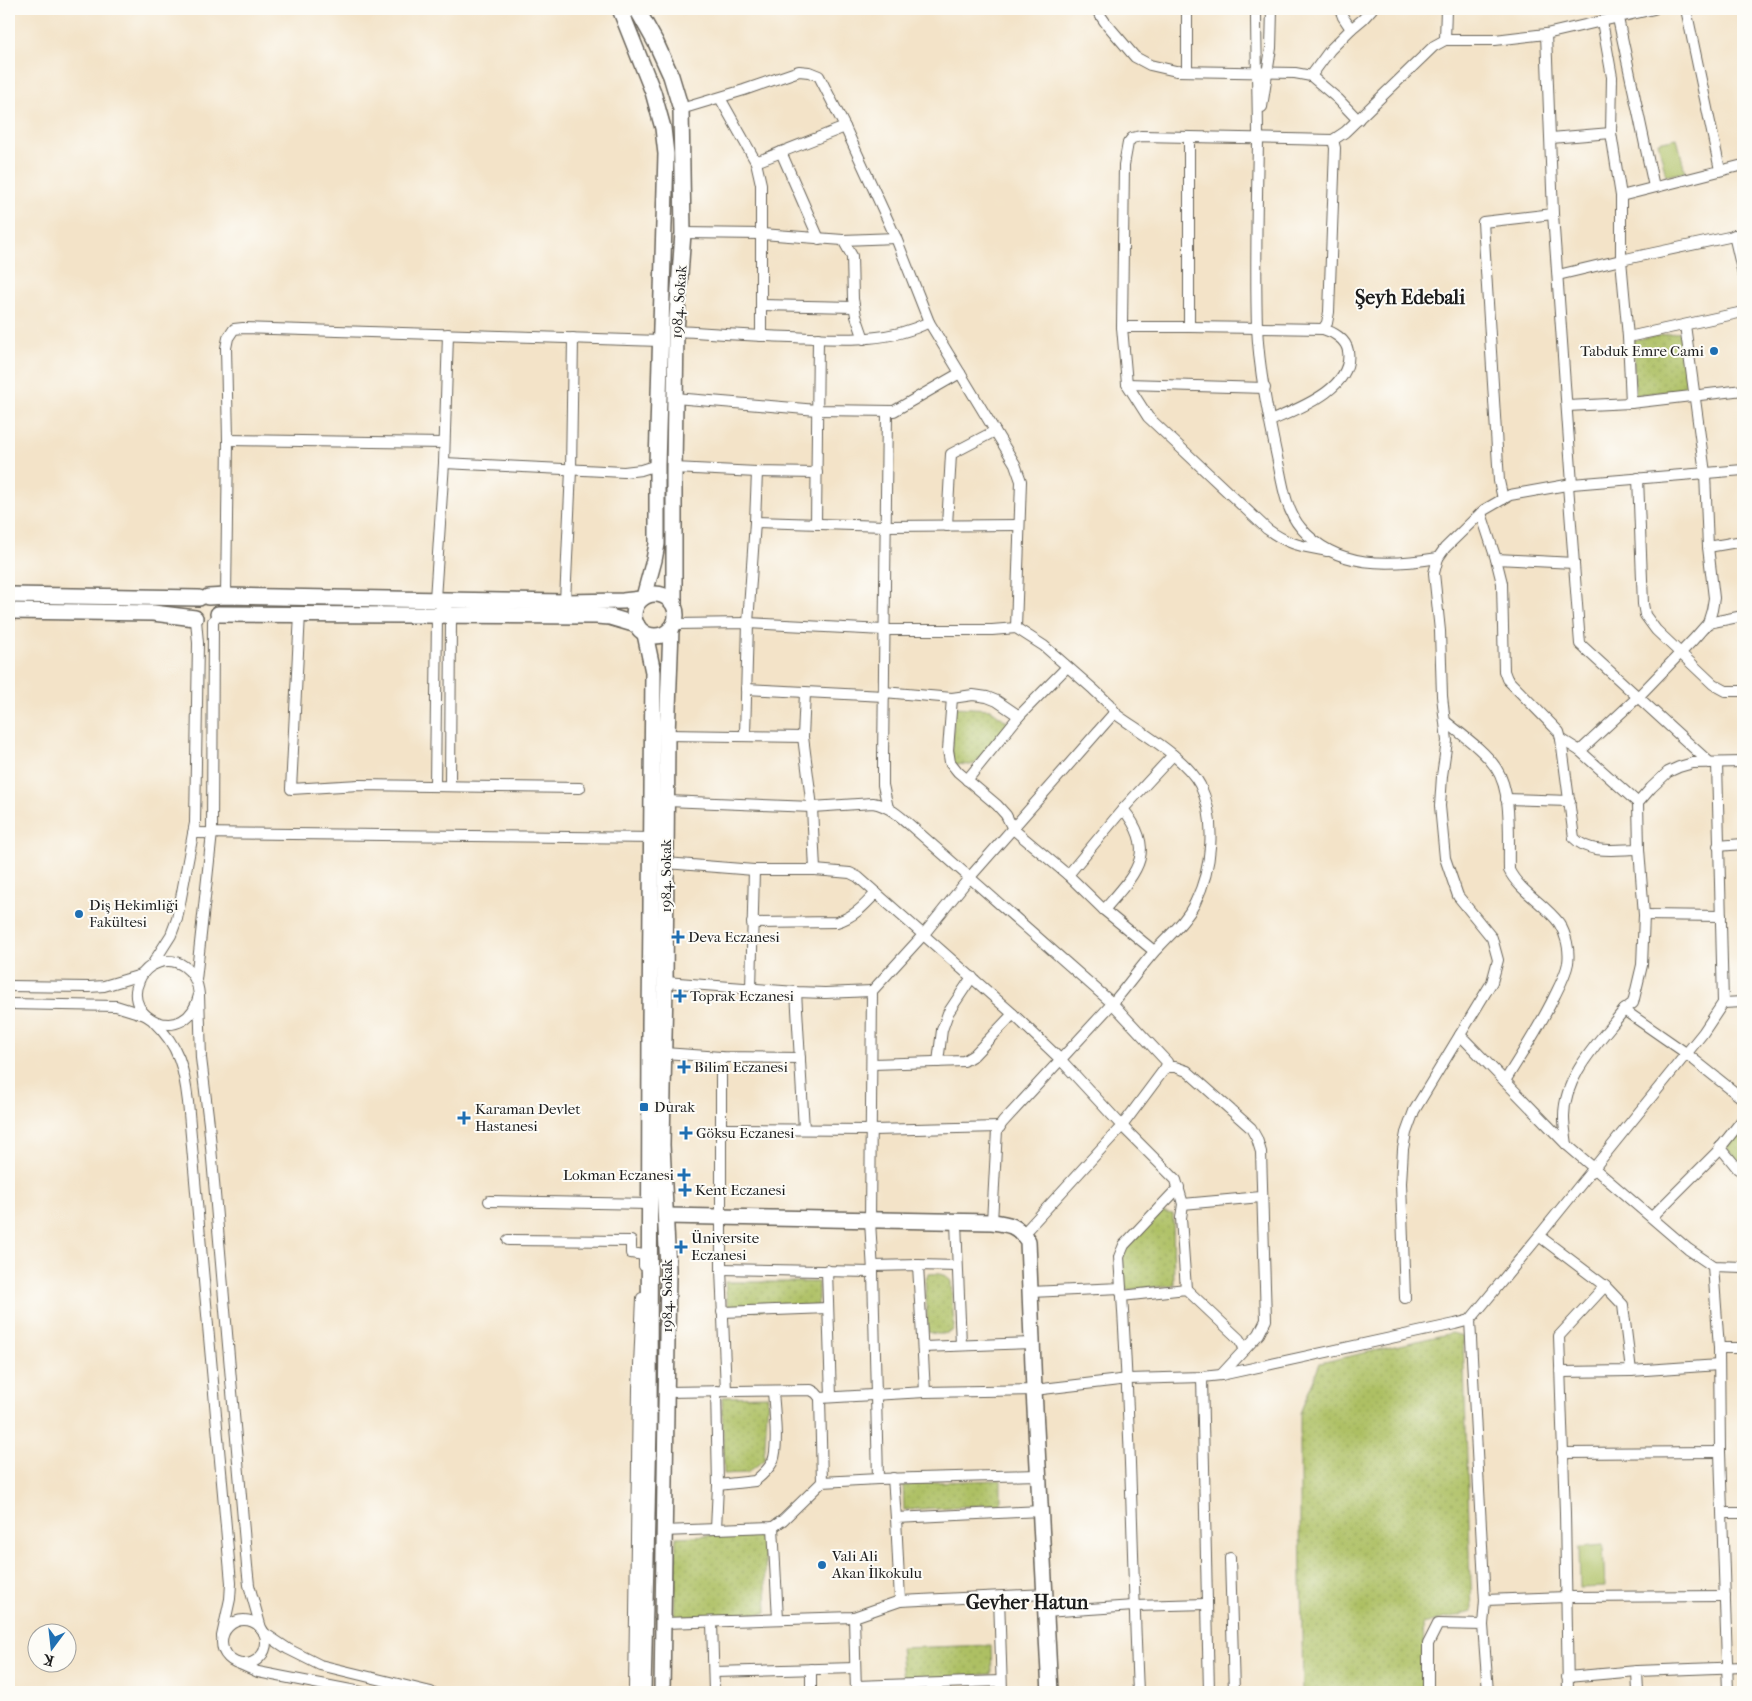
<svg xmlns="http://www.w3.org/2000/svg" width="1752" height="1701" font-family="'IM FELL French Canon',serif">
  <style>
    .green { fill: url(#green-dots); stroke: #646e40 }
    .pitch { fill: #adc064; stroke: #646e40 }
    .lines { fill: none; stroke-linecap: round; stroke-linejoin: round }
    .street-casing { stroke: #676258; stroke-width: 12 }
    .secondary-casing { stroke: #676258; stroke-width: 18 }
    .street { stroke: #fff; stroke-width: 10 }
    .secondary { stroke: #fff; stroke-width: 15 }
    .poi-dot { fill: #1f6fb2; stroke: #fdfcf7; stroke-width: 2 }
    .labels { text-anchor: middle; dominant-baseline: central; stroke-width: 4; stroke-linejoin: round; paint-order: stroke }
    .street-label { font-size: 15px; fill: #1c1c1c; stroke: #fdfcf7 }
    .poi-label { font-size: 15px; fill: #1c1c1c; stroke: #fdfcf7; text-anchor: start }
    .district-label { font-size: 20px; font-weight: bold; fill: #1c1c1c; stroke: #fdfcf7 }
  </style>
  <defs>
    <pattern id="green-dots" width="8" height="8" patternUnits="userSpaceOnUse" patternTransform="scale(1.25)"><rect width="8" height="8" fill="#adc064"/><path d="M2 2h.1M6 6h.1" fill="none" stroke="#94a456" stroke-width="1.8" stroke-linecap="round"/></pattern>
  </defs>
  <rect width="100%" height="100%" fill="#fdfcf7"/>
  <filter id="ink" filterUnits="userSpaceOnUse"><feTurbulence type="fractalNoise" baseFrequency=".02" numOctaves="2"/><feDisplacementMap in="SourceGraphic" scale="10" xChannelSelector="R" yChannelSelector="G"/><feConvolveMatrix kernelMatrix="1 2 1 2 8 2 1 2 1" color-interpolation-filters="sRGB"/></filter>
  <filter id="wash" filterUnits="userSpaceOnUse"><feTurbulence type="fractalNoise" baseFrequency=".0096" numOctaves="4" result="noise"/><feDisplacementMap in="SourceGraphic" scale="20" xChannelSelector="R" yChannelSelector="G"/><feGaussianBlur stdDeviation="1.12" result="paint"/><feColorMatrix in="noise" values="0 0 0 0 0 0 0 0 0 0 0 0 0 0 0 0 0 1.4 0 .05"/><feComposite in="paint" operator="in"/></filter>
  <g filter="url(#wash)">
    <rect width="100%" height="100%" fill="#f3e3c8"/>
    <g class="green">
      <path d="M1680 332 1688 389 1635 395 1633 340Z"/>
      <path d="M954 707 990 709 1009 723 975 764 970 765 955 764 952 760Z"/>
      <path d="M1743 1128V1166L1740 1164 1726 1147Z"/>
      <path d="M1160 1212 1173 1214 1174 1285 1127 1290 1123 1284V1253Z"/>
      <path d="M929 1274C937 1273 948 1274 951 1282L954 1327 952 1331C945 1335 936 1335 928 1332L925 1280Z"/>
      <path d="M725 1282H818V1307L728 1311Z"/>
      <path d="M1452 1333 1463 1336 1472 1612 1423 1624 1426 1692H1303L1300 1522V1413L1320 1363Z"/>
      <path d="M768 1396 764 1460 747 1473 724 1474 722 1397Z"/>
      <path d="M1001 1480V1504L904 1510 903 1483Z"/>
      <path d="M764 1532 767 1613 674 1617 676 1537Z"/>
      <path d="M991 1645 992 1674 903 1680 900 1648Z"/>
    </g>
    <g class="pitch">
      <path d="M1677 138 1685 172 1666 176 1658 142Z"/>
      <path d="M1603 1545 1605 1587 1580 1588 1579 1547Z"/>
    </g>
  </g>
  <g filter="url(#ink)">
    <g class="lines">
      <defs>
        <g id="street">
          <path d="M1096 9 1105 22 1135 57 1150 65 1176 71 1295 73 1311 76 1330 50 1351 29 1343 17 1340 9"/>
          <path d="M1187 9V71"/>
          <path d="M1256 9C1256 53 1258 97 1258 141 1257 203 1255 265 1257 327 1259 370 1268 415 1277 457 1282 480 1285 510 1301 528 1336 569 1390 566 1438 558"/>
          <path d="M1616 9 1654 187"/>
          <path d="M1686 9 1720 170"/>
          <path d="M1602 21 1612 77 1611 133 1621 196V260L1628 337 1631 403"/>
          <path d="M1351 29 1363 19 1372 9"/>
          <path d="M1546 34 1553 214 1572 484"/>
          <path d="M1445 40 1446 9"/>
          <path d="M1311 76 1338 99 1358 120"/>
          <path d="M720 98 756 162 761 184V336"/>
          <path d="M1262 107 1271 48 1272 9"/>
          <path d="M1551 138 1611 133"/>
          <path d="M781 152 819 239"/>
          <path d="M756 162 845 127"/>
          <path d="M1621 196 1743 165"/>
          <path d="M683 233 762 234 843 240 896 238"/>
          <path d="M1734 235 1743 274"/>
          <path d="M843 240 852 256 853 299 856 316 864 339"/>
          <path d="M1558 275 1621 260 1743 234"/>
          <path d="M761 305 854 307"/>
          <path d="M1122 327H1189L1323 329C1333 332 1346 339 1348 351 1354 389 1297 409 1270 421"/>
          <path d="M1189 327V137"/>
          <path d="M1323 329 1327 323 1329 312 1335 148 1333 140"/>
          <path d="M676 331C714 333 752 336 791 337 837 339 887 344 929 322L896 238 845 127 819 76 809 72 799 71 744 90 681 109"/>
          <path d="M1628 337 1743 312"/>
          <path d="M960 373 1015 464 1021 481 1016 628"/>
          <path d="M1127 384 1265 388"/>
          <path d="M675 398 817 410 894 411 960 373 929 322"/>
          <path d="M1567 406 1631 403 1743 390"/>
          <path d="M887 411 883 759V785L888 808"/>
          <path d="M228 440 444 443"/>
          <path d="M444 463 624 472 641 470 657 465"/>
          <path d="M674 468 757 472 817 473"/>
          <path d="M1638 478 1643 604 1645 615 1656 630 1713 684 1726 691H1743"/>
          <path d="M1568 485 1580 644 1710 763"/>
          <path d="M1503 499 1499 481 1483 222 1553 214"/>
          <path d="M1481 513 1496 559 1502 583 1504 671 1507 679 1559 732 1561 739 1580 751 1638 803"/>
          <path d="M755 522 885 526 1019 525"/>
          <path d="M816 524 818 338"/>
          <path d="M947 526 951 454 995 431"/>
          <path d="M1708 547 1743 541"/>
          <path d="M1327 551C1301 546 1289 545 1267 529L1148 417 1127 384 1122 327 1124 165 1128 143 1132 138 1141 136 1333 140 1345 132 1434 46 1445 40H1495L1546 34 1654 9"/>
          <path d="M1496 559 1574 563"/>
          <path d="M226 596 228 440 226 348 228 338 234 329 243 328 660 341"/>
          <path d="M435 599 444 463 448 334"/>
          <path d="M565 602 571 470 573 338"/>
          <path d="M448 610 451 615 450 786"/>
          <path d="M300 614 291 789 359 785 580 788"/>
          <path d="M1708 623 1743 616"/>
          <path d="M675 624 748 623 884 630H992L1016 628 1044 646 1093 689 1109 704 1117 715C1142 733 1186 758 1200 785 1217 820 1212 869 1195 903 1185 923 1169 935 1154 952 1139 969 1126 988 1111 1005 1075 1044 1039 1083 1003 1122L997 1130 992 1222"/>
          <path d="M746 689 884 696"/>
          <path d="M884 692 952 698 973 695 987 697 997 701 1019 716"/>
          <path d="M805 693 803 737 812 807 815 870"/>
          <path d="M952 698 948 750 950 762 958 772 997 805 1006 815 1013 829 1068 875 1104 910 1154 951"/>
          <path d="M1445 721C1462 735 1484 750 1496 768 1513 793 1508 840 1509 870 1519 891 1545 904 1559 923 1566 934 1570 950 1568 963 1566 974 1560 985 1555 995 1541 1025 1522 1053 1505 1081"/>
          <path d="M667 735 803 737"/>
          <path d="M745 735 748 623 755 522 757 472"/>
          <path d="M1561 739 1574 838C1590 855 1618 849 1639 849"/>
          <path d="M1580 751 1638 697 1693 640 1708 623 1712 610 1714 598 1708 547 1705 473 1685 325"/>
          <path d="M1743 762 1693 763 1679 767 1668 772 1651 788 1638 803 1639 849 1644 915 1642 965 1633 1003 1624 1010 1683 1051 1743 1099"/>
          <path d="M967 780 1019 716 1067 667"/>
          <path d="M435 786 437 615 440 610"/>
          <path d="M1506 799 1570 801"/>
          <path d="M667 801 812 807 873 803C891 806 904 820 918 832L1112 1003 1167 1062 1166 1067 1122 1126 1023 1234"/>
          <path d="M193 833 657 838"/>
          <path d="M1718 846 1743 844"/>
          <path d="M666 863 754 870H815L850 873 858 877 1013 1014 1060 1059 1122 1126 1176 1180 1183 1204 1181 1218 1186 1289"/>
          <path d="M1068 875 1123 809 1173 755"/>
          <path d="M1104 910C1135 874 1159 853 1123 809"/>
          <path d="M1644 915 1721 916"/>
          <path d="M752 923 837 922C854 917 864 906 876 893"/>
          <path d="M152 965 171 935 177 919 195 823 198 643 196 620"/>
          <path d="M196 980 212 833 213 621"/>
          <path d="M665 982 796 992 825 993 872 991"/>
          <path d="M9 986 89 987 104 986 141 975"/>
          <path d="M751 989 754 870"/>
          <path d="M796 992 804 1129"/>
          <path d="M199 995C187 1048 121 1019 139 981 141 975 145 970 151 966 176 952 197 970 199 995L201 1058 209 1124 247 1566 249 1585 261 1628"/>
          <path d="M1723 1003 1743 1002"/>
          <path d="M9 1004 116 1006 145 1015"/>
          <path d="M154 1022C179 1046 184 1068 188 1102L231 1583 230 1599 222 1636"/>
          <path d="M1460 1035 1567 1145 1688 1249 1713 1266 1743 1267"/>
          <path d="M664 1053 721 1057 800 1058"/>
          <path d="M721 1057V1269L726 1391"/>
          <path d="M938 1062 942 1030 948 1013 972 977"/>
          <path d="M873 1064 964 1061 974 1055 1013 1014"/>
          <path d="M722 1129 872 1130 1000 1127"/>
          <path d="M1567 1145C1566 1136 1564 1127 1564 1118 1563 1076 1600 1041 1624 1010"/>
          <path d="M1720 1147 1738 1169 1743 1171"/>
          <path d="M489 1201 650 1204"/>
          <path d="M1183 1204 1261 1197"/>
          <path d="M1652 1217 1716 1153 1743 1119"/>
          <path d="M956 1222 961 1345"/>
          <path d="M508 1240 631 1241V1253L644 1255V1266"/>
          <path d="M918 1265 925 1392"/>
          <path d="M873 1266 918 1265 957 1266"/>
          <path d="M1713 1266 1719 1348 1720 1452 1728 1692"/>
          <path d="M721 1269 873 1272"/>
          <path d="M827 1270 831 1397"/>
          <path d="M1121 1291 1122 1296 1186 1289 1239 1339 1245 1349"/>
          <path d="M1030 1292 1121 1288 1119 1257 1124 1245 1179 1187"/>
          <path d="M1122 1296C1131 1428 1132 1560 1138 1692"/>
          <path d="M1405 1298 1401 1183 1403 1149 1406 1133 1414 1111 1492 982 1498 960 1492 938 1458 896 1445 858 1440 806 1442 776 1447 741 1442 696 1440 631 1434 573 1438 558 1445 548 1484 510 1510 495 1572 484 1743 470"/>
          <path d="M722 1312 828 1308"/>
          <path d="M1470 1320 1485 1602"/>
          <path d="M923 1347 1032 1343"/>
          <path d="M1719 1348H1743"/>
          <path d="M1631 1371 1623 1305 1605 1286 1539 1236 1703 1033 1723 1003 1717 763"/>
          <path d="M1561 1372 1631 1371 1719 1365"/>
          <path d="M1221 1375 1455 1324 1470 1320 1539 1236"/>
          <path d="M1202 1377 1209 1692"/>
          <path d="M666 1392 811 1390 816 1393 820 1398 925 1392 1034 1390 1128 1379 1202 1377 1221 1375 1259 1334 1266 1320 1261 1152 1257 1139 1251 1128 1187 1071 1175 1067H1166"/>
          <path d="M820 1398 822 1482"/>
          <path d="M1562 1453 1720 1452"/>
          <path d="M893 1478 896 1518"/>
          <path d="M878 1479 873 1272 870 1221 872 991 924 934 970 877 1115 712"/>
          <path d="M718 1485 755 1481C761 1476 769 1469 773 1461 779 1446 774 1408 773 1391"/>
          <path d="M1723 1513H1743"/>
          <path d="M773 1527 778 1619"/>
          <path d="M716 1529 718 1485 716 1391"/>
          <path d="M663 1531 773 1527 783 1520 822 1482 878 1479 1039 1475"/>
          <path d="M1230 1558 1234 1692"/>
          <path d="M999 1597 1002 1692"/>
          <path d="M900 1601 896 1518 1041 1511"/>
          <path d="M1045 1612 1134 1606 1207 1604"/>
          <path d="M854 1617 856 1692"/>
          <circle cx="244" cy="1642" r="22"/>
          <path d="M712 1622 714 1692"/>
          <path d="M663 1623 854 1617 900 1601 1046 1594"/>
          <path d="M1483 1625 1485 1600 1567 1597 1725 1596"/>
          <path d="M264 1633 288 1649 320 1665 431 1692"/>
          <path d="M240 1664 258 1672 361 1692"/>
          <path d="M714 1672 855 1668"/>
          <path d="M1567 1677 1637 1671"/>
          <path d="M856 1686 1001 1681"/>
          <path d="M634 1692 638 1388 642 1298"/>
          <path d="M811 1692V1669"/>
          <path d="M1428 1692V1644L1438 1624 1483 1625 1488 1692"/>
          <path d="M1568 1692 1565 1513 1559 1336 1605 1286"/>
          <path d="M1638 1692 1637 1671 1743 1667"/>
        </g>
        <g id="secondary">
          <path d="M620 9 653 92 663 128 666 154 657 465V544L654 560 644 597"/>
          <path d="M637 9 656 43 671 76 681 109 683 233 676 331 674 468V604"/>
          <circle cx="655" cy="615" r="21"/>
          <path d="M9 595 199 598"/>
          <path d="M208 597 226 596 565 602 623 601 641 599"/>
          <path d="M9 611 153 613 195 618"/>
          <path d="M218 614 596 616 610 617 637 625"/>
          <path d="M666 1216 992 1222C1009 1224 1017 1225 1028 1241L1034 1390 1050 1692"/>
          <path d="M643 1692 649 1425 650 1026 653 672 645 634"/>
          <path d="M662 1692 668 1269 662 1145 665 982 667 735 671 629"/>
        </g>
      </defs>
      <use href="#street" class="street-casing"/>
      <use href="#secondary" class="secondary-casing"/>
      <use href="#street" class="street"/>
      <use href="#secondary" class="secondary"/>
    </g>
  </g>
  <g class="poi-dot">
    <circle cx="1714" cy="351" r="5"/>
    <circle cx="79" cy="914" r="5"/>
    <path d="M675.5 929.5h5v5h5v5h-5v5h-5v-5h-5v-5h5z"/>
    <path d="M677.5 988.5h5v5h5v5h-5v5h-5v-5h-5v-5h5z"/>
    <path d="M681.5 1059.5h5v5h5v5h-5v5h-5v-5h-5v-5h5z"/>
    <rect x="639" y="1102" width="10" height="10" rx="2.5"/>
    <path d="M461.5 1110.5h5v5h5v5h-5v5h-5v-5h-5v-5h5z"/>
    <path d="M683.5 1125.5h5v5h5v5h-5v5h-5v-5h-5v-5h5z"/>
    <path d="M681.5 1167.5h5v5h5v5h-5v5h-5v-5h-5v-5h5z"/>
    <path d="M682.5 1182.5h5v5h5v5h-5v5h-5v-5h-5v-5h5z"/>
    <path d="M678.5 1239.5h5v5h5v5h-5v5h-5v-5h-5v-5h5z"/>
    <circle cx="822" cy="1565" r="5"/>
  </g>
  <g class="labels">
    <g class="street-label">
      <text transform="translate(679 302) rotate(-86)">1984. Sokak</text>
      <text transform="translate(666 876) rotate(-90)">1984. Sokak</text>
      <text transform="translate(667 1296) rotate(-90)">1984. Sokak</text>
    </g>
    <g class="poi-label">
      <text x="1704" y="351" text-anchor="end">Tabduk Emre Cami</text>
      <text x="89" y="905">Diş Hekimliği<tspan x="89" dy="17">Fakültesi</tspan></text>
      <text x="688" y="937">Deva Eczanesi</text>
      <text x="690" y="996">Toprak Eczanesi</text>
      <text x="694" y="1067">Bilim Eczanesi</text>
      <text x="654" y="1107">Durak</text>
      <text x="475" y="1109">Karaman Devlet<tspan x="475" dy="17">Hastanesi</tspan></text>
      <text x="696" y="1133">Göksu Eczanesi</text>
      <text x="674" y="1175" text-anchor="end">Lokman Eczanesi</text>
      <text x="695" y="1190">Kent Eczanesi</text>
      <text x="691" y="1238">Üniversite<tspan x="691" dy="17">Eczanesi</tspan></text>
      <text x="832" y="1556">Vali Ali<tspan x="832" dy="17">Akan İlkokulu</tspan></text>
    </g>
    <g class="district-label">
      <text x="1410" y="297">Şeyh Edebali</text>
      <text x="1027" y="1602">Gevher Hatun</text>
    </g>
  </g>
  <rect width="1752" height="1701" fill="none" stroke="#fdfcf7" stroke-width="30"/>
  <g transform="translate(52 1648) rotate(195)"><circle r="24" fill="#fdfcf7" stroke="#a3a29f"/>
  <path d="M0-4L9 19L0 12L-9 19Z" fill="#1f6fb2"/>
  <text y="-8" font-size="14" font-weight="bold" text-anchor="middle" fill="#1c1c1c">K</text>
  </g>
</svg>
